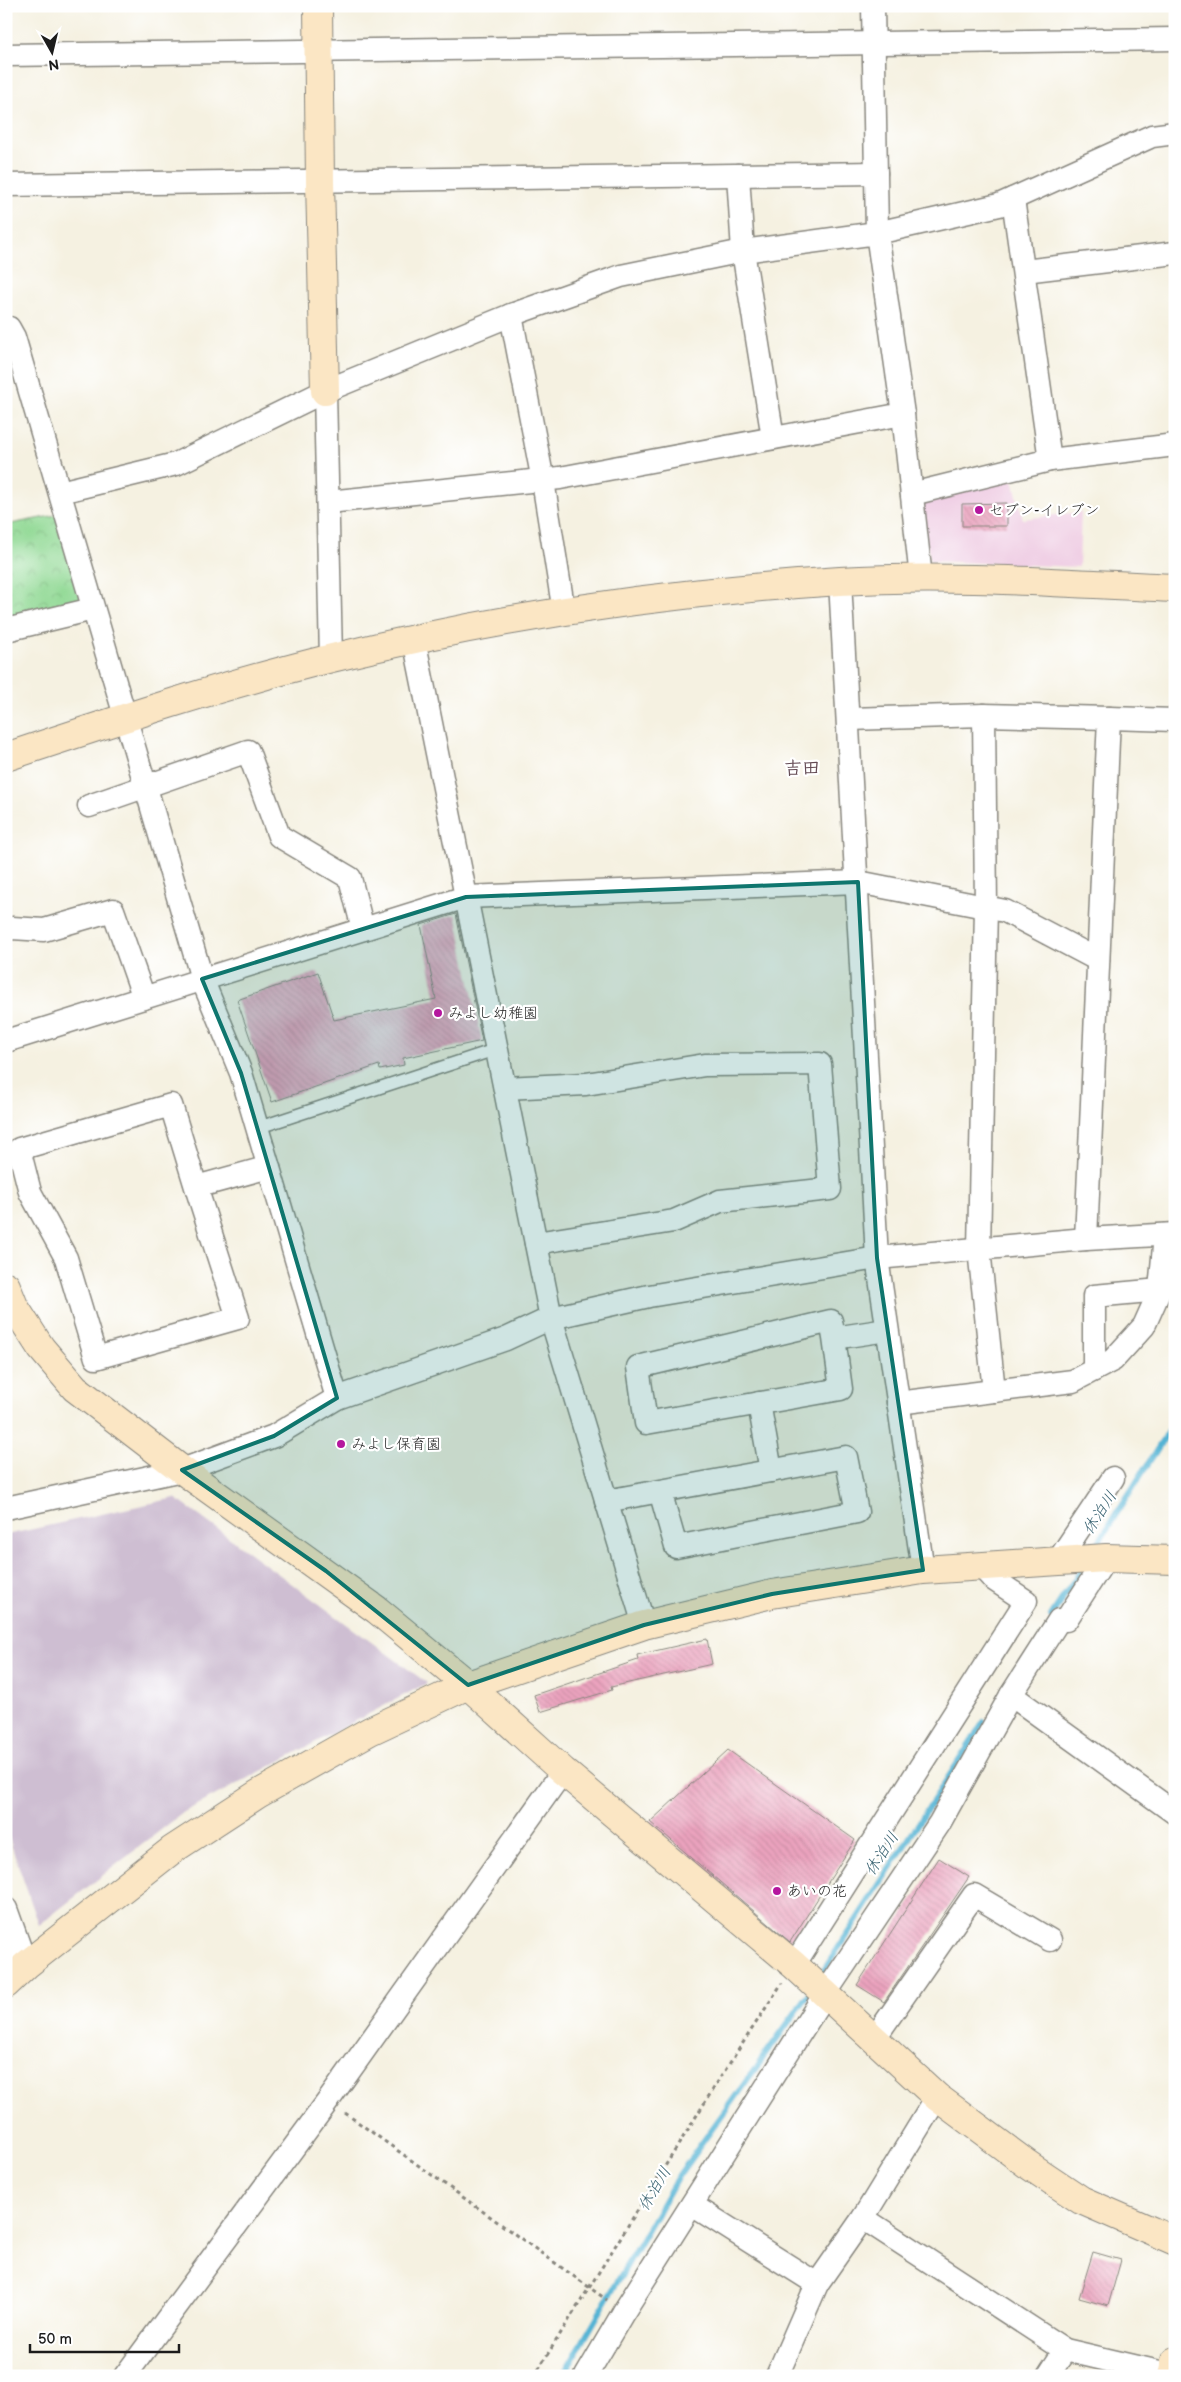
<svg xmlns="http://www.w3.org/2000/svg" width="1181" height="2382" font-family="'Balsamiq Sans','Klee One',sans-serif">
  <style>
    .built { fill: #f0d0e5 }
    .industrial { fill: #cebed2 }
    .park { fill: url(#park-crowns); stroke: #567a58 }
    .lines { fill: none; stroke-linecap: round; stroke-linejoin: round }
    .stream { stroke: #55b4d4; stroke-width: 6 }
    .building { fill: url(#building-back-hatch) }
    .lane-casing { stroke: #88867e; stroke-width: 14 }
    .street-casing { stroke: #88867e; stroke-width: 25 }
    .secondary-casing { stroke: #88867e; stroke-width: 30 }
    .path { stroke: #88867e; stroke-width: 3; stroke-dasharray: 4 4; stroke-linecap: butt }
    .lane { stroke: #fff; stroke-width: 11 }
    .street { stroke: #fff; stroke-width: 22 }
    .secondary { stroke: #fbe6c4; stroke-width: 28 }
    .marked { fill: #0f766e; fill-opacity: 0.2; stroke: #0f766e; stroke-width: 4; stroke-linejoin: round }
    .poi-dot { fill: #b5179e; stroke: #fff; stroke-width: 2 }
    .labels { text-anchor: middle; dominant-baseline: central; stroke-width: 4.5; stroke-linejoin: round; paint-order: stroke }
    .poi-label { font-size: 15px; fill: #1c1c1c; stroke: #fff; text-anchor: start }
    .water-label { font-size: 16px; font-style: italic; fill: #36606f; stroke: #fff }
    .quarter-label { font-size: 18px; font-weight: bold; fill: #644b55; stroke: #fff }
  </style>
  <defs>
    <pattern id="park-crowns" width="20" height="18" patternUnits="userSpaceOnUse" patternTransform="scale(1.25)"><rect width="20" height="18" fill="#91d994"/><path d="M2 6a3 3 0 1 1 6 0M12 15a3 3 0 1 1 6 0" fill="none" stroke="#7cba7f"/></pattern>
    <pattern id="building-back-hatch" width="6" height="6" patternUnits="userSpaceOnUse" patternTransform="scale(1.25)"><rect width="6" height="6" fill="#eba3be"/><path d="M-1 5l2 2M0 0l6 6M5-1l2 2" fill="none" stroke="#c98ca3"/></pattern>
  </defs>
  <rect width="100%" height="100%" fill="#fff"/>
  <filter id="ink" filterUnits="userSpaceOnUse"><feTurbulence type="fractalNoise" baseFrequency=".02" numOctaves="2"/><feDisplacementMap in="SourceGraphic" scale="10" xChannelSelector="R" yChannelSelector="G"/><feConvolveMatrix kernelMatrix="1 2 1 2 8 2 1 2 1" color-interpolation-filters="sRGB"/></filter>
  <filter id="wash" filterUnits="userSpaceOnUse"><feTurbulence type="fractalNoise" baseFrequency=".0096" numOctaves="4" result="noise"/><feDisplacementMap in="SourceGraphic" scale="20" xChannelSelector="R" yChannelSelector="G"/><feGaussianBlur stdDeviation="1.12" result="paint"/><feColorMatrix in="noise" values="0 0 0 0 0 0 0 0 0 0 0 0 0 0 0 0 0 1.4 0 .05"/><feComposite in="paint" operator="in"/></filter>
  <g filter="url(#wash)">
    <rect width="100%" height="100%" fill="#f5f1e1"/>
    <path class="built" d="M1013 480 1023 519 1081 512 1079 567 930 561 920 505 925 500Z"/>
    <path class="industrial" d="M175 1498 427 1683 184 1812 39 1925 6 1830V1535Z"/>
    <path class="park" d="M66 513 93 609 6 630V525Z"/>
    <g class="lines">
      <g class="stream">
        <path d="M1093 1551 1175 1421"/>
        <path d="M1051 1616 1082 1568"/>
        <path d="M819 1978 984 1722"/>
        <path d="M563 2376 679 2175 811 1991"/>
      </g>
    </g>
    <g id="blocks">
      <g class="building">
        <path d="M1007 503V526H962V504Z"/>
        <path d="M456 914 482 1041 403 1058 404 1065 380 1070 379 1065 272 1102 237 1000 318 972 334 1020 436 999 421 925Z"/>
        <path d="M707 1639 712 1664 611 1687 612 1690 540 1712 534 1695 638 1660 637 1655Z"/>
        <path d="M728 1750 855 1840 790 1942 650 1822Z"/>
        <path d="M939 1858 969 1877 884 2002 857 1985Z"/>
        <path d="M1093 2252 1121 2260 1108 2306 1079 2298Z"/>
      </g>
    </g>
  </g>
  <g filter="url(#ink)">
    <use href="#blocks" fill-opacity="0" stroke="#88867e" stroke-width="1"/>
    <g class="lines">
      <defs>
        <path id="lane" d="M257 1128 497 1049"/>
        <g id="street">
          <path d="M873 6 877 233 903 414 921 578"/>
          <path d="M6 55 1175 39"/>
          <path d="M738 175 743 251 773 438"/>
          <path d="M6 185 876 173"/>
          <path d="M1013 199 1050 460"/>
          <path d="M1024 271 1175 253"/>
          <path d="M511 315 543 481 564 612"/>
          <path d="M6 328H9L14 337 202 979 241 1073 337 1398"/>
          <path d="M325 391 331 658"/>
          <path d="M60 492 176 464 325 391 511 315 621 276 743 251 877 233 999 205 1152 136 1175 133"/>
          <path d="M912 494 1050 460 1175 445"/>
          <path d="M328 502 560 478 903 414"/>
          <path d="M840 581 877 1258 923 1570"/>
          <path d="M6 630 93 609"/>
          <path d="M414 639 551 1318 644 1625"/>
          <path d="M984 715 986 907 979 1249 994 1391"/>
          <path d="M1109 718 1175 720"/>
          <path d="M849 719 984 715 1109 718 1086 1239"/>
          <path d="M89 806 248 751 279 836 350 878 363 929"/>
          <path d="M6 930 12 928 44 930 113 910 144 998"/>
          <path d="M6 1041 466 897 858 882 1005 911 1098 960"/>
          <path d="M505 1088 586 1084 705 1065 820 1064 830 1189 720 1201 674 1221 536 1243"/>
          <path d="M196 1187 171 1105 19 1149 30 1192 66 1258 96 1358 238 1318 196 1187 269 1167"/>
          <path d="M834 1338 831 1321 638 1367 646 1423 841 1389 834 1338 887 1330"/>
          <path d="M1094 1370V1296L1160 1290"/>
          <path d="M759 1403 771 1471"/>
          <path d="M898 1403 1073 1381 1113 1360 1144 1326 1160 1290 1165 1235"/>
          <path d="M606 1501 846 1457 857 1512 676 1547 660 1491"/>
          <path d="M6 1508 182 1470 274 1436 337 1398 506 1339 551 1318 649 1296 877 1258 1086 1239 1175 1234"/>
          <path d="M1057 1562 1113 1478"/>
          <path d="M1011 1695 1175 1813"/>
          <path d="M6 1909 26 1965"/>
          <path d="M794 1965 1026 1601 993 1579 982 1567"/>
          <path d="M874 2039 974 1895 1050 1940"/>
          <path d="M692 2205 817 2284"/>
          <path d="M863 2218 1065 2350 1172 2375"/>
          <path d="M125 2376 328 2101 563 1771"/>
          <path d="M586 2376 623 2313 825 1994 939 1824 1011 1695 1059 1620H1066L1106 1558"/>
          <path d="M777 2376 817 2284 863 2218 937 2097"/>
          <path d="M1048 2376 1065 2350"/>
        </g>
        <g id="secondary">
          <path d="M318 6 320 181 325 391"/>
          <path d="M6 757C114 721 222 685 332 658 498 617 669 592 840 581 951 574 1064 583 1175 588"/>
          <path d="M6 1286 14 1306 41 1348 75 1388 182 1470 377 1610 468 1685 563 1771 794 1965 937 2097 1027 2164 1081 2200 1175 2241"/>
          <path d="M6 1984 26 1965 172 1850 258 1794 370 1731 468 1685 644 1625 772 1594 923 1570 1106 1558 1175 1560"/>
          <path d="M1172 2376 1175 2361"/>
        </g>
      </defs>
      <use href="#lane" class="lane-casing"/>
      <use href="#street" class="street-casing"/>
      <use href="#secondary" class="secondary-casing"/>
      <g class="path">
        <path d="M345 2113 607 2300"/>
        <path d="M534 2376 722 2075 782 1983"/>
      </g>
      <use href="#lane" class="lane"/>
      <use href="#street" class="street"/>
      <use href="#secondary" class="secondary"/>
    </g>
  </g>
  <path class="marked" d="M858 882 877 1258 923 1570 772 1594 644 1625 468 1685 326 1571 182 1470 274 1436 337 1398 241 1073 202 979 466 897Z"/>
  <g class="poi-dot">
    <circle cx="979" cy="510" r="5"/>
    <circle cx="438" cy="1013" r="5"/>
    <circle cx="341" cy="1444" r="5"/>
    <circle cx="777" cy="1891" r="5"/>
  </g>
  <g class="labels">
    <g class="poi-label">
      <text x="989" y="510">セブン-イレブン</text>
      <text x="448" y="1013">みよし幼稚園</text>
      <text x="351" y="1444">みよし保育園</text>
      <text x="787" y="1891">あいの花</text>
    </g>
    <g class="water-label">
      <text transform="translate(1100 1513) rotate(-57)">休泊川</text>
      <text transform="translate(882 1854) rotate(-57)">休泊川</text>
      <text transform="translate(655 2189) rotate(-59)">休泊川</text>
    </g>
    <g class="quarter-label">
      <text x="802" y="768">吉田</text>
    </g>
  </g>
  <rect width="1181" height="2382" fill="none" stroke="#fff" stroke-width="25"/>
  <g transform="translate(52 52) rotate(172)" stroke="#ffffff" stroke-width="4" paint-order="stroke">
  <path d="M0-4L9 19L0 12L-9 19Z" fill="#1c1c1c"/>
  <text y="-8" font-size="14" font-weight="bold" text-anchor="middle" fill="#1c1c1c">N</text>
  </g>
  <path d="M30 2344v8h149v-8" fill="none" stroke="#1c1c1c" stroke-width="2.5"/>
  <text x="38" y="2344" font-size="15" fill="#1c1c1c" stroke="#ffffff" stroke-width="4" paint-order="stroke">50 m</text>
</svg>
